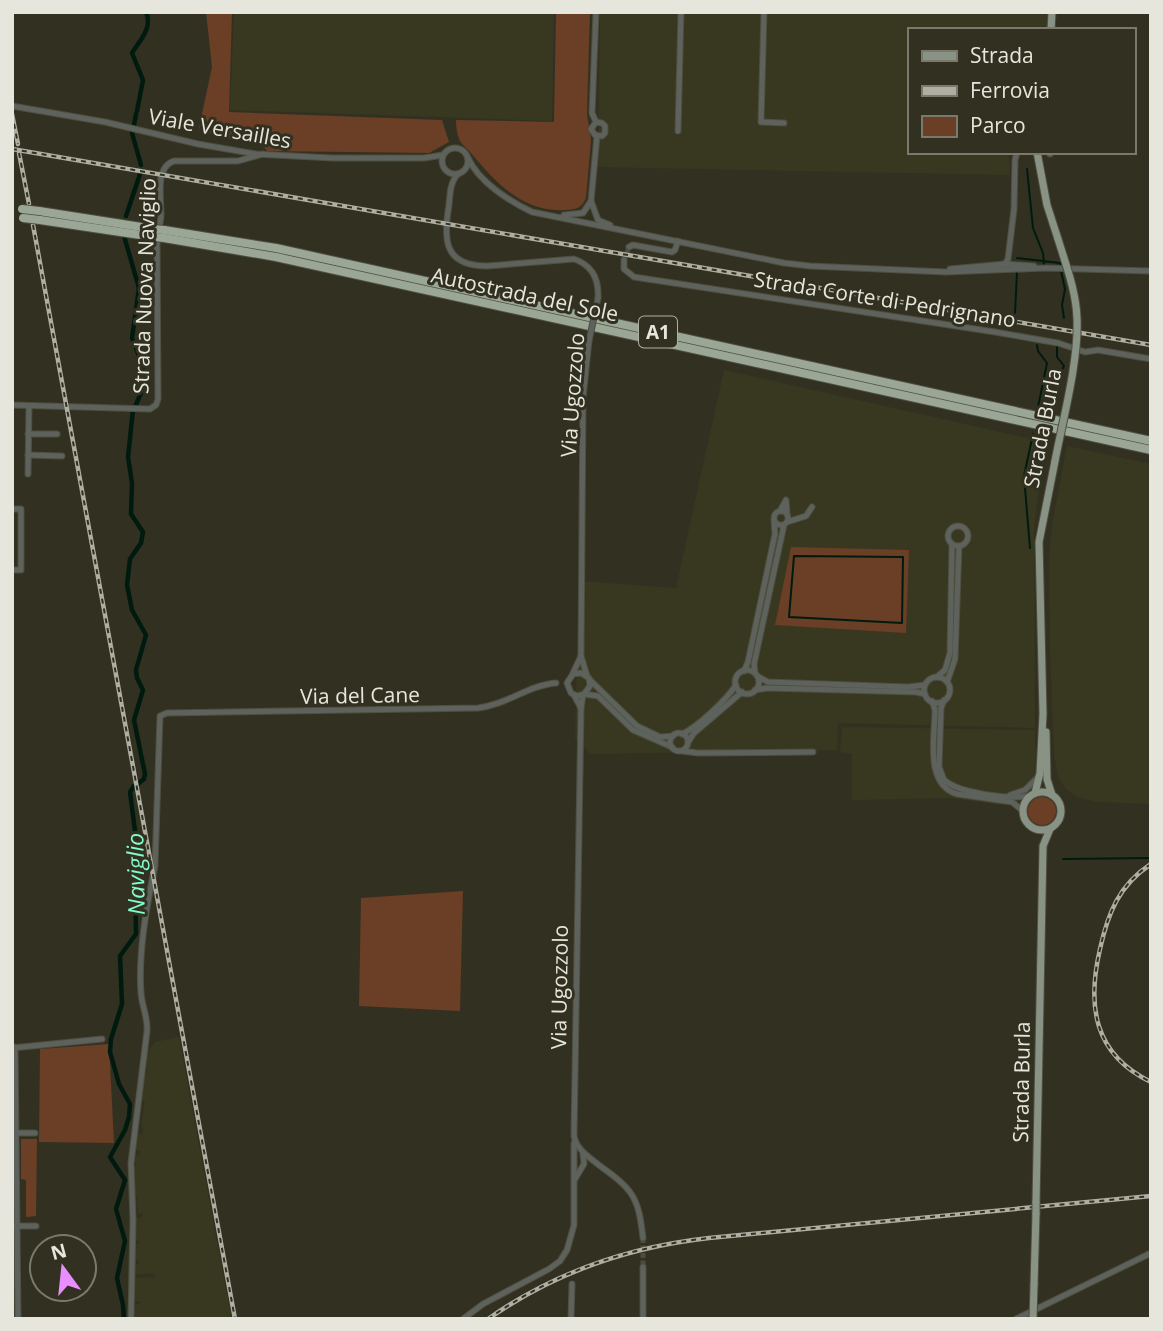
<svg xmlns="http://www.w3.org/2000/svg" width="1163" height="1331" font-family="'Open Sans',sans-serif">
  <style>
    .built { fill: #383821 }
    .green { fill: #6b3e26 }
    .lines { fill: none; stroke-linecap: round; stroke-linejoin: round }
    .stream { stroke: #001a10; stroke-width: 2 }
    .canal { stroke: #001a10; stroke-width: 4.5 }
    .minor-tunnel { stroke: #4d4c3d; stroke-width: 5; stroke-dasharray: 5 2.5; stroke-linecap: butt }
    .minor-casing { stroke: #4f4e3f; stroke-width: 7 }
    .major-casing { stroke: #4f4e3f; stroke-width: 9 }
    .highway-casing { stroke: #4f4e3f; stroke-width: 10 }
    .minor { stroke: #5d625c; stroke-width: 5 }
    .major { stroke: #899385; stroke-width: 7 }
    .highway { stroke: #9aa696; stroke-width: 8 }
    .rail-casing { stroke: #aeaea2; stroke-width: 4.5 }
    .rail { stroke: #323121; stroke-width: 2; stroke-dasharray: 5; stroke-linecap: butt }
    .minor-bridge-casing { stroke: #4f4e3f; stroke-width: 7; stroke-linecap: butt }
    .major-bridge-casing { stroke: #4f4e3f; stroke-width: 9; stroke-linecap: butt }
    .highway-bridge-casing { stroke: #4f4e3f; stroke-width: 10; stroke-linecap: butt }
    .minor-bridge { stroke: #5d625c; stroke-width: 5 }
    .major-bridge { stroke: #899385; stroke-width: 7 }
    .highway-bridge { stroke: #9aa696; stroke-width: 8 }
    .labels { text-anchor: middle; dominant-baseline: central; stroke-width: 6; stroke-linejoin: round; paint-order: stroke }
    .shield { fill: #323121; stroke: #b0b0a4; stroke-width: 2 }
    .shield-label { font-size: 19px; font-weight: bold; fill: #e6e6dc }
    .street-label { font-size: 21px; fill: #e6e6dc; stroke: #323121 }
    .water-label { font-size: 23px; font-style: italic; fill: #82fbcc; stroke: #323121 }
  </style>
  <rect width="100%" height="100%" fill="#323121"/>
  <g class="built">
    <path d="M234 12H554L552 121 230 110Z"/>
    <path d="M600 12H1048L1047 30H909V152H1009L1010 175 598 167Z"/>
    <path d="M724 370 1045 442 1034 528 1035 728 838 723 837 750 590 754 575 738 579 581 676 588Z"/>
    <path d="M1067 446 1151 464V804L1096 802 1077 797 1066 789 1058 777 1054 755 1050 655 1049 557 1052 525Z"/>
    <path d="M842 727 1035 730 1036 776 1030 791 1001 805 951 798 852 800V754L840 752Z"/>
    <path d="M179 1037 217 1243 232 1319H133L132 1306 141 1303V1301H132L134 1278 155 1277V1274H134V1264H139V1260L135 1258 136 1244H139V1241L135 1240V1218H142L143 1214 138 1213V1208L135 1207 138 1197 135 1196 134 1191 133 1169H135L136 1162H133L135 1157 140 1155V1151L135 1150 138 1134H143V1130L141 1125 145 1102 141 1100 145 1075 147 1074V1053L155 1042Z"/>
  </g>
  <g class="green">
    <path d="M206 12H232L229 112 442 120 449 142 429 153 267 151 263 146 213 135 199 128 212 67Z"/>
    <path d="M556 12H590L587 114 591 140 586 198C581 209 576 209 565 210 523 213 495 182 471 153 468 149 462 145 460 141 457 135 456 126 456 120L554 122Z"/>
    <path d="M791 547 909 550 906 633 775 625Z"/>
    <circle cx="1042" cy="811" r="14"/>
    <path d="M463 891 460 1011 359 1006 361 898Z"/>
    <path d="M109 1044 114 1143 39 1142 40 1049Z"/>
    <path d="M21 1139H37L36 1216 26 1217V1180L21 1179Z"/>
  </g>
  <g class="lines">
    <g class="stream">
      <path d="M1027 169 1033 228 1043 253 1044 265"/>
      <path d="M1017 258 1060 263 1061 266"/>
      <path d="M1061 271 1065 289 1062 305 1064 318"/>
      <path d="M1015 313 1017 272"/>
      <path d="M1037 345 1038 351 1047 363 1038 407"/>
      <path d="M1045 379 1059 375 1064 366 1057 357V346"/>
      <path d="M1030 548 1024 476 1033 434"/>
      <path d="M794 556 903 557 902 623 789 617Z"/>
      <path d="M1063 859 1151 858"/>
    </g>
    <g class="canal">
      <path d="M137 111 143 80 132 53C140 40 153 28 146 12"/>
      <path d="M134 125 136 114"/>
      <path d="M132 133 141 165"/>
      <path d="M126 216 140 174"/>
      <path d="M124 236 139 288 132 338 145 372 144 386 135 407"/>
      <path d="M133 410 128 457 132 483 131 514 143 532 141 543 130 559 127 585 132 610 146 635 136 670 137 678 143 690 134 720 145 774 144 779 138 784"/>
      <path d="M124 1319 123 1305 117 1278 125 1241 116 1209 125 1180 110 1157 125 1130 129 1117 130 1104 119 1084 110 1052 111 1039 122 1004 120 956 136 934 135 871 137 847 130 792 134 786"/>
    </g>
    <g class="minor-tunnel">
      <path d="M624 260 629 247"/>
      <path d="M643 1238V1267"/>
    </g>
    <defs>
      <g id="minor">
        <path d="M764 12 761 122 784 123"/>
        <path d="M12 106 105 122 198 144 256 154 332 158H424L443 155"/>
        <path d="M596 122 602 123 605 126V133L602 136 595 135 591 129 596 122 592 113 596 12"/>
        <path d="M678 131 681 12"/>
        <circle cx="455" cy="161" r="13"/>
        <path d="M1050 154V152"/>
        <path d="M468 158C479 182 509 201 532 212L784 263 810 266 946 272 1045 268 1151 271"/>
        <path d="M458 174C450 182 450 194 449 205 443 240 444 266 487 266L574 259C592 265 599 279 598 298"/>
        <path d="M591 201 597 136"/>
        <path d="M564 215 583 213 591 201 598 220 610 225"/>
        <path d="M629 247 633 245 672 252 675 250 678 241"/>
        <path d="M624 260V269L634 277 995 332 1058 343 1085 352 1098 350 1151 359"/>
        <path d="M996 267 1005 264 1008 259 1014 209 1015 160 1017 152"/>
        <path d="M950 269 1005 264 1034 266"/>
        <path d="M12 405 150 409 156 405 158 399 157 237C159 229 161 222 161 214 161 197 155 167 174 161H238L263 154"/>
        <path d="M28 434H57"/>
        <path d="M28 455 62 456"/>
        <path d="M28 474 29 406"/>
        <path d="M12 509H21V570H12"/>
        <circle cx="781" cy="518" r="7"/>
        <path d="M780 511 786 500 787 514"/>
        <path d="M787 522 806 516 812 507"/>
        <circle cx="958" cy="536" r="10"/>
        <path d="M581 656 583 398 589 341"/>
        <circle cx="747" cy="682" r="12"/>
        <path d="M744 671 748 662 775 534 774 520"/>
        <path d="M573 673 581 656 587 676"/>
        <path d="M755 673 754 664 784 525"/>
        <path d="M757 676 768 682 908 687 925 685"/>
        <path d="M937 677 945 670 950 653 952 545"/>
        <circle cx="937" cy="690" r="13"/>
        <path d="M590 680 637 726 660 737 673 736"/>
        <path d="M947 682 955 659 959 546"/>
        <path d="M755 690 767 688 916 692 925 694"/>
        <path d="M584 694 590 686 589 678 581 673 573 674 567 683 571 693 577 696 584 694 598 696 633 730 672 747"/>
        <path d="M574 695 581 708 583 695"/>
        <path d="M944 700 941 708 939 767 944 780C960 794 1008 799 1029 796"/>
        <path d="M932 701 935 710C935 736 924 784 957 794L1012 802 1022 810"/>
        <path d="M581 708 574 1136C577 1158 617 1171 632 1195 640 1208 641 1223 643 1238"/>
        <circle cx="679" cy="742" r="9"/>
        <path d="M682 734C698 727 727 699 736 685"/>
        <path d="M688 742 694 733 742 692"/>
        <path d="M682 751 698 753 813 752"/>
        <path d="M1010 795 1025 790 1037 778"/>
        <path d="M15 1047 18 1319"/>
        <path d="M12 1048 102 1039"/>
        <path d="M12 1133H35"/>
        <path d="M575 1179 584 1164 583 1154"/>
        <path d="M12 1226H36"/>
        <path d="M643 1267V1319"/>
        <path d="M131 1319 133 1220 131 1163 147 1031C148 1017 142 1007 141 993 138 956 147 903 155 866L160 716 167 713 478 708C506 705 529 685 556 683"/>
        <path d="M463 1319 483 1304 549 1269 560 1261 567 1250 574 1225V1143"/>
        <path d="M571 1319 572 1284"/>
        <path d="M1016 1319 1151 1253"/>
      </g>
      <g id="major">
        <path d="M1051 30 1052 12"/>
        <path d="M1037 152 1047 205 1058 239"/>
        <path d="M1046 732 1047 779 1052 795"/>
        <circle cx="1042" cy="811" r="19"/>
        <path d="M1035 793 1040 773 1043 714 1039 542 1055 461"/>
        <path d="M1036 1203 1043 846 1050 829"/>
        <path d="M1034 1285 1036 1213"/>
      </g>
      <g id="highway">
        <path d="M39 211 154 229"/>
        <path d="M40 220 154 237"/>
        <path d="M164 230 276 248 1151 441"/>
        <path d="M164 238 276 257 1151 450"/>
      </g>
    </defs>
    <use href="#minor" class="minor-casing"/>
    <use href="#major" class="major-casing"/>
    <use href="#highway" class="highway-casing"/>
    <use href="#minor" class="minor"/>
    <use href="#major" class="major"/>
    <use href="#highway" class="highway"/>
    <defs>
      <g id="rail">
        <path d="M12 114 18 144"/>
        <path d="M12 149 1151 345"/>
        <path d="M19 153 29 204"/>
        <path d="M33 225 235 1319"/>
        <path d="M1151 864C1119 885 1108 913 1100 949 1087 1005 1093 1054 1151 1082"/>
        <path d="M488 1319C555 1272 628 1247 709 1238L1151 1196"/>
      </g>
    </defs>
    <use href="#rail" class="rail-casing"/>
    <use href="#rail" class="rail"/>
    <defs>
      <path id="minor-bridge" d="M589 341 598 298"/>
      <g id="major-bridge">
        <path d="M1055 461C1063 419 1079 360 1077 318 1076 291 1066 265 1058 239"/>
        <path d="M1036 1213V1203"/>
        <path d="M1033 1319 1034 1285"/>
      </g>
      <g id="highway-bridge">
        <path d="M22 209 39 211"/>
        <path d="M23 218 40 220"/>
        <path d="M154 229 164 230"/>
        <path d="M154 237 164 238"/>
      </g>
    </defs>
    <use href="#minor-bridge" class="minor-bridge-casing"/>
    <use href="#major-bridge" class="major-bridge-casing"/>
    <use href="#highway-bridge" class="highway-bridge-casing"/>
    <use href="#minor-bridge" class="minor-bridge"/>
    <use href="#major-bridge" class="major-bridge"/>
    <use href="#highway-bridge" class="highway-bridge"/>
  </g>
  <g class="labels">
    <rect class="shield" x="639" y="316.5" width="38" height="31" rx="5"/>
    <g class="shield-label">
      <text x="658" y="332">A1</text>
    </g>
    <g class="street-label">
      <text transform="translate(220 128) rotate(10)">Viale Versailles</text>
      <text transform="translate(144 286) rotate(-88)">Strada Nuova Naviglio</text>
      <text transform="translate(525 294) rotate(12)">Autostrada del Sole</text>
      <text transform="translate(885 299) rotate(9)">Strada Corte di Pedrignano</text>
      <text transform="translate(572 395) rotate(-86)">Via Ugozzolo</text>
      <text transform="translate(1042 428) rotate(-79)">Strada Burla</text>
      <text transform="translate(360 695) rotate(-1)">Via del Cane</text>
      <text transform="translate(559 987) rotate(-89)">Via Ugozzolo</text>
      <text transform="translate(1021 1082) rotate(-89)">Strada Burla</text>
    </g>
    <g class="water-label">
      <text transform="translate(135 874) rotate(-91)">Naviglio</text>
    </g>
  </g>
  <rect width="1163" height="1331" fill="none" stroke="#e6e6dc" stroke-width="28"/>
  <rect x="908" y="28" width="228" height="126" fill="#323121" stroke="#7a796c" stroke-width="2"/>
  <rect x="922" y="51" width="35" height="10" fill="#899385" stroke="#7a796c" stroke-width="2"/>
  <text x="970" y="63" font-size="21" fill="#e6e6dc">Strada</text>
  <rect x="922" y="86" width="35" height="10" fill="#aeaea2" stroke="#7a796c" stroke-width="2"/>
  <text x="970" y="98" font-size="21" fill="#e6e6dc">Ferrovia</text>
  <rect x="922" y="116" width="35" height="21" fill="#6b3e26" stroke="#7a796c" stroke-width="2"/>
  <text x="970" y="133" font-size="21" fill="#e6e6dc">Parco</text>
  <g transform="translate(63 1268) rotate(345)"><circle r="33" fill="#323121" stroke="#7a796c" stroke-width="2"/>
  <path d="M0-5L12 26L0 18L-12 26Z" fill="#e98efe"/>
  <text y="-10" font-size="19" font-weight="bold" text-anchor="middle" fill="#e6e6dc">N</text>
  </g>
</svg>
